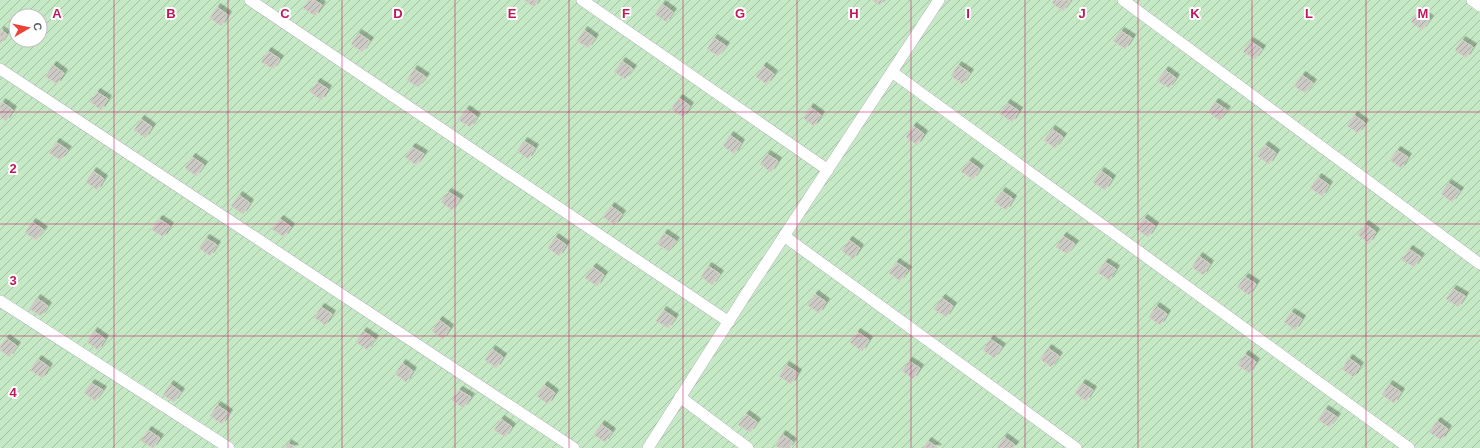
<svg xmlns="http://www.w3.org/2000/svg" width="1480" height="448" font-family="Helvetica,sans-serif">
  <style>
    .garden { fill: url(#garden-furrows); fill-rule: evenodd }
    .building { fill: url(#building-hatch); stroke: #d6d1c6; filter: url(#shadow) }
    .lines { fill: none; stroke-linecap: round; stroke-linejoin: round }
    .lane-casing { stroke: #b5b8bc; stroke-width: 12 }
    .lane { stroke: #fff; stroke-width: 11 }
    .grid { fill: none; stroke: #c2185b; stroke-width: 1; stroke-opacity: 0.55 }
    .grid-label { font-size: 13px; text-anchor: middle; font-weight: bold; fill: #c2185b; stroke: #fff; stroke-width: 4; stroke-linejoin: round; paint-order: stroke }
  </style>
  <defs>
    <pattern id="garden-furrows" width="10" height="10" patternUnits="userSpaceOnUse"><rect width="10" height="10" fill="#c5e8c5"/><path d="M-1 1l2-2M0 10L10 0M9 11l2-2" fill="none" stroke="#a3c0a4"/></pattern>
    <pattern id="building-hatch" width="6" height="6" patternUnits="userSpaceOnUse"><rect width="6" height="6" fill="#cccac5"/><path d="M-1 1l2-2M0 6l6-6M5 7l2-2" fill="none" stroke="#a9a8a4"/></pattern>
    <filter id="shadow"><feDropShadow dx="3.5" dy="-3.5" stdDeviation="0" flood-color="#0004"/></filter>
  </defs>
  <rect width="100%" height="100%" fill="#f1efe8"/>
  <path class="garden" d="M0 0H1480V448H0ZM16 16H40V40H16Z"/>
  <g class="building">
    <path d="M309 0H314L322 5 315 16 303 8Z"/>
    <path d="M524 0H539L534 7Z"/>
    <path d="M872 0H883L880 5Z"/>
    <path d="M1054 0H1070V1L1063 11 1052 3Z"/>
    <path d="M662 4 673 12 666 22 655 14Z"/>
    <path d="M217 7 228 15 221 26 210 18Z"/>
    <path d="M1418 11 1430 19 1422 30 1411 22Z"/>
    <path d="M0 30 7 34 0 44Z"/>
    <path d="M584 30 595 38 588 48 577 41Z"/>
    <path d="M1121 31 1132 38 1125 49 1113 41Z"/>
    <path d="M358 33 370 41 362 52 351 44Z"/>
    <path d="M714 38 726 46 718 56 707 49Z"/>
    <path d="M1462 40 1473 47 1466 58 1455 50Z"/>
    <path d="M1250 41 1262 49 1255 59 1243 52Z"/>
    <path d="M268 51 280 59 273 69 261 62Z"/>
    <path d="M622 61 633 69 625 79 614 72Z"/>
    <path d="M53 65 64 73 57 84 45 76Z"/>
    <path d="M958 65 970 73 962 84 951 76Z"/>
    <path d="M763 66 774 74 767 84 756 77Z"/>
    <path d="M414 69 426 77 418 87 407 80Z"/>
    <path d="M1165 70 1176 78 1169 88 1157 81Z"/>
    <path d="M1302 75 1313 83 1305 93 1294 86Z"/>
    <path d="M317 82 328 89 321 100 310 92Z"/>
    <path d="M97 92 108 99 101 110 90 102Z"/>
    <path d="M679 98 690 106 683 117 671 109Z"/>
    <path d="M2 102 13 110 6 121 0 117V105Z"/>
    <path d="M1215 102 1227 110 1219 120 1208 112Z"/>
    <path d="M1007 103 1019 111 1012 122 1000 114Z"/>
    <path d="M810 107 821 115 814 126 803 118Z"/>
    <path d="M466 109 477 117 470 127 458 120Z"/>
    <path d="M1354 115 1365 123 1358 133 1347 126Z"/>
    <path d="M141 119 152 127 145 138 134 130Z"/>
    <path d="M913 126 924 134 917 145 906 137Z"/>
    <path d="M1052 129 1063 137 1055 148 1044 140Z"/>
    <path d="M730 135 741 143 734 154 723 146Z"/>
    <path d="M524 141 535 148 528 159 517 151Z"/>
    <path d="M56 142 68 150 60 160 49 153Z"/>
    <path d="M1265 145 1276 153 1269 164 1257 156Z"/>
    <path d="M412 147 424 154 416 165 405 157Z"/>
    <path d="M1397 150 1408 157 1401 168 1390 160Z"/>
    <path d="M767 154 778 161 771 172 760 164Z"/>
    <path d="M192 157 204 165 196 176 185 168Z"/>
    <path d="M969 161 980 169 973 179 961 172Z"/>
    <path d="M93 171 104 179 97 190 86 182Z"/>
    <path d="M1101 171 1112 179 1105 190 1093 182Z"/>
    <path d="M1318 177 1329 185 1322 196 1310 188Z"/>
    <path d="M1448 183 1460 191 1452 202 1441 194Z"/>
    <path d="M1002 191 1013 199 1006 210 994 202Z"/>
    <path d="M448 192 460 199 452 210 441 202Z"/>
    <path d="M239 195 250 203 243 214 231 206Z"/>
    <path d="M611 206 622 214 615 225 603 217Z"/>
    <path d="M1144 218 1155 226 1148 237 1136 229Z"/>
    <path d="M159 219 170 226 163 237 151 229Z"/>
    <path d="M280 219 291 227 284 237 272 229Z"/>
    <path d="M32 222 44 230 36 240 25 233Z"/>
    <path d="M1365 224 1376 232 1369 243 1358 235Z"/>
    <path d="M664 233 676 241 668 251 657 244Z"/>
    <path d="M1063 236 1075 244 1067 254 1056 247Z"/>
    <path d="M555 237 566 245 559 256 548 248Z"/>
    <path d="M206 238 217 245 210 256 199 248Z"/>
    <path d="M849 240 860 248 853 259 842 251Z"/>
    <path d="M1409 249 1421 257 1414 267 1402 260Z"/>
    <path d="M1199 256 1210 264 1203 275 1192 267Z"/>
    <path d="M896 262 908 270 900 281 889 273Z"/>
    <path d="M1105 262 1116 269 1109 280 1097 272Z"/>
    <path d="M708 266 720 274 712 285 701 277Z"/>
    <path d="M593 267 604 275 597 286 585 278Z"/>
    <path d="M1245 277 1256 284 1249 295 1237 287Z"/>
    <path d="M1453 289 1465 296 1458 307 1446 299Z"/>
    <path d="M815 294 826 302 819 313 807 305Z"/>
    <path d="M37 298 48 306 41 316 29 309Z"/>
    <path d="M942 298 953 306 946 317 934 309Z"/>
    <path d="M1156 306 1167 314 1160 325 1149 317Z"/>
    <path d="M321 307 332 314 325 325 314 317Z"/>
    <path d="M663 310 675 318 668 328 656 321Z"/>
    <path d="M1291 312 1302 319 1295 330 1284 322Z"/>
    <path d="M439 320 450 328 443 339 432 331Z"/>
    <path d="M94 331 105 339 98 350 87 342Z"/>
    <path d="M363 331 375 339 367 350 356 342Z"/>
    <path d="M857 332 869 340 862 351 850 343Z"/>
    <path d="M6 338 17 346 9 357 0 350V346Z"/>
    <path d="M990 339 1002 347 994 358 983 350Z"/>
    <path d="M1048 348 1059 356 1051 367 1040 359Z"/>
    <path d="M492 349 503 357 496 368 485 360Z"/>
    <path d="M1245 354 1256 362 1249 373 1238 365Z"/>
    <path d="M1349 358 1360 366 1353 377 1342 369Z"/>
    <path d="M38 359 49 367 42 378 30 370Z"/>
    <path d="M909 361 920 368 913 379 902 371Z"/>
    <path d="M402 363 413 371 406 382 395 374Z"/>
    <path d="M786 365 798 373 791 384 779 376Z"/>
    <path d="M91 383 103 390 95 401 84 393Z"/>
    <path d="M1082 383 1093 390 1086 401 1075 393Z"/>
    <path d="M170 384 181 392 174 402 163 395Z"/>
    <path d="M1389 384 1401 392 1394 403 1382 395Z"/>
    <path d="M544 385 555 393 548 404 537 396Z"/>
    <path d="M459 390 471 397 463 408 452 400Z"/>
    <path d="M217 405 229 413 222 424 210 416Z"/>
    <path d="M1325 409 1337 417 1329 427 1318 420Z"/>
    <path d="M746 414 757 422 750 432 738 425Z"/>
    <path d="M501 419 512 427 505 437 494 430Z"/>
    <path d="M1437 421 1448 429 1441 440 1429 432Z"/>
    <path d="M601 424 612 432 605 442 594 435Z"/>
    <path d="M148 430 160 438 153 448 141 441Z"/>
    <path d="M782 434 793 442 789 448H779L775 445Z"/>
    <path d="M1004 437 1015 445 1013 448H997Z"/>
    <path d="M928 441 938 448H923Z"/>
    <path d="M288 443 295 448H285Z"/>
  </g>
  <g class="lines">
    <defs>
      <g id="lane">
        <path d="M250 0 729 322"/>
        <path d="M582 0 828 170"/>
        <path d="M1123 0 1480 264"/>
        <path d="M1472 0 1480 6"/>
        <path d="M0 69 574 448"/>
        <path d="M892 72 1409 448"/>
        <path d="M784 236 1076 448"/>
        <path d="M0 301 229 448"/>
        <path d="M680 397 748 448"/>
        <path d="M648 448 746 294 939 0"/>
      </g>
    </defs>
    <use href="#lane" class="lane-casing"/>
    <use href="#lane" class="lane"/>
  </g>
  <path class="grid" d="M114 0V448M228 0V448M342 0V448M455 0V448M569 0V448M683 0V448M797 0V448M911 0V448M1025 0V448M1138 0V448M1252 0V448M1366 0V448M0 112H1480M0 224H1480M0 336H1480"/>
  <g class="grid-label">
    <text x="57" y="18">A</text>
    <text x="171" y="18">B</text>
    <text x="285" y="18">C</text>
    <text x="398" y="18">D</text>
    <text x="512" y="18">E</text>
    <text x="626" y="18">F</text>
    <text x="740" y="18">G</text>
    <text x="854" y="18">H</text>
    <text x="968" y="18">I</text>
    <text x="1082" y="18">J</text>
    <text x="1195" y="18">K</text>
    <text x="1309" y="18">L</text>
    <text x="1423" y="18">M</text>
    <text x="13" y="173">2</text>
    <text x="13" y="285">3</text>
    <text x="13" y="397">4</text>
  </g>
  <g transform="translate(28 28) rotate(81)"><circle r="19" fill="#ffffff" stroke="#bfc1c3"/>
  <path d="M0-3L7 15L0 10L-7 15Z" fill="#ea4335"/>
  <text y="-6" font-size="11" font-weight="bold" text-anchor="middle" fill="#5f6368">С</text>
  </g>
</svg>
